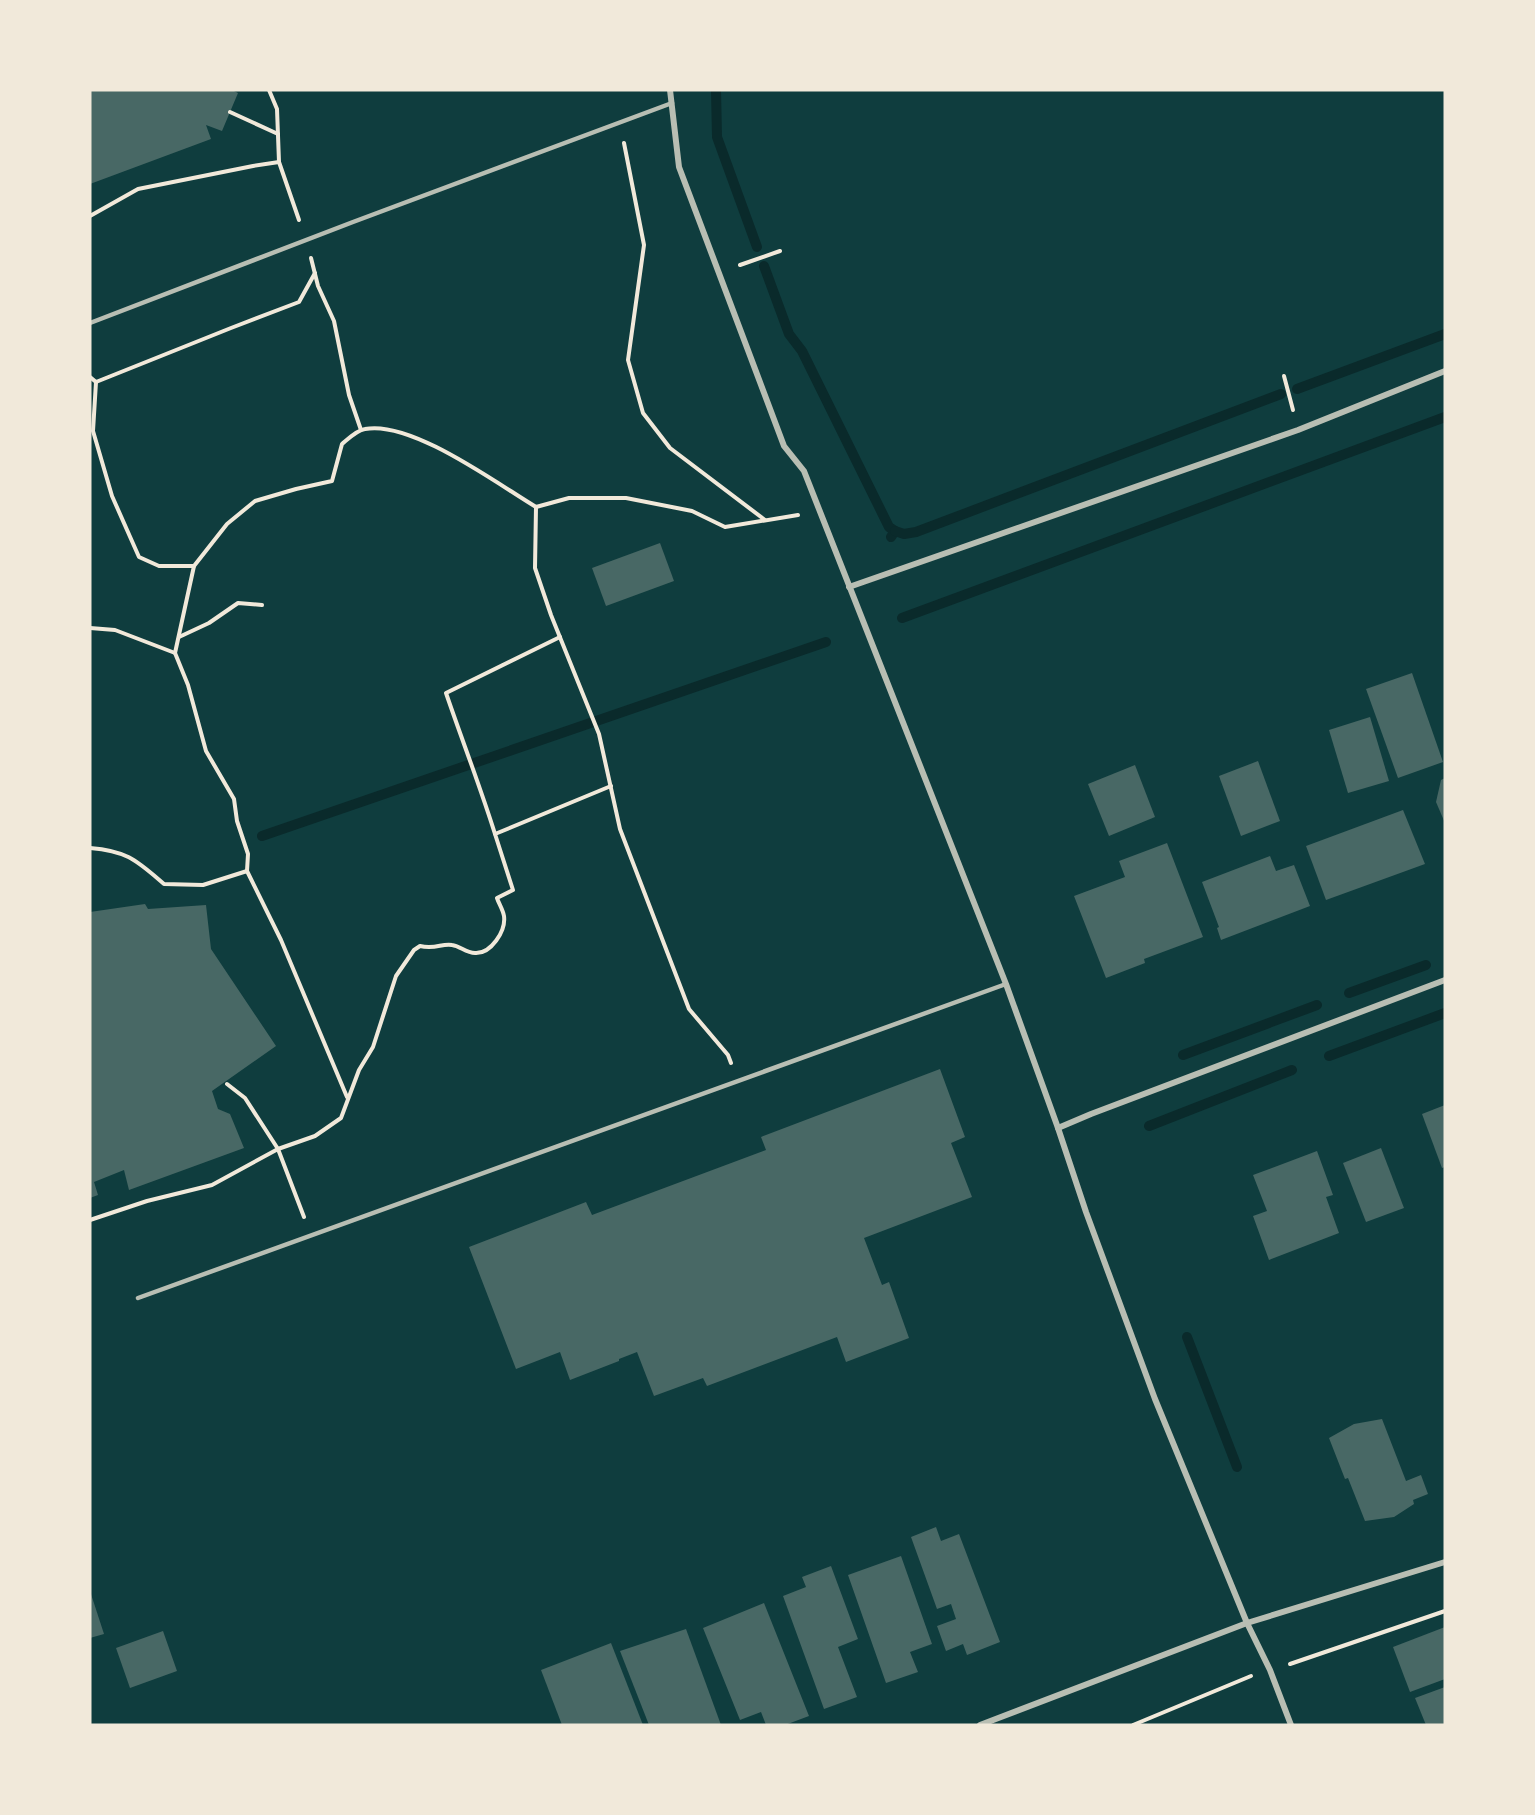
<svg xmlns="http://www.w3.org/2000/svg" width="1535" height="1815" font-family="'Roboto Serif',serif">
  <style>
    .lines { fill: none; stroke-linecap: round; stroke-linejoin: round }
    .stream { stroke: #0a2a2b; stroke-width: 10 }
    .building { fill: #486865 }
    .path { stroke: #f1e9da; stroke-width: 4 }
    .service { stroke: #b8beb3; stroke-width: 4.5 }
    .minor { stroke: #b8beb3; stroke-width: 6 }
  </style>
  <rect width="100%" height="100%" fill="#0f3d3e"/>
  <g class="lines">
    <g class="stream">
      <path d="M716 90 717 137 757 247"/>
      <path d="M764 266 789 334 802 351 889 527 895 531 891 537"/>
      <path d="M1297 389 1445 334"/>
      <path d="M895 531 904 534 916 532 1281 394"/>
      <path d="M902 618 1445 417"/>
      <path d="M262 836 826 642"/>
      <path d="M1349 993 1426 965"/>
      <path d="M1183 1055 1317 1005"/>
      <path d="M1329 1056 1445 1013"/>
      <path d="M1149 1126 1292 1070"/>
      <path d="M1187 1337 1237 1467"/>
    </g>
  </g>
  <g class="building">
    <path d="M90 90H232L238 93 222 131 206 125 211 139 90 184Z"/>
    <path d="M660 543 674 581 606 606 592 568Z"/>
    <path d="M1412 673 1443 762 1398 778 1366 689Z"/>
    <path d="M1370 717 1389 781 1348 793 1329 730Z"/>
    <path d="M1258 761 1280 821 1241 836 1219 776Z"/>
    <path d="M1135 765 1155 817 1109 836 1088 784Z"/>
    <path d="M1445 778V823L1436 802 1441 780Z"/>
    <path d="M1403 810 1425 864 1326 900 1306 846Z"/>
    <path d="M1167 843 1203 937 1144 959 1145 963 1106 978 1074 896 1125 877 1119 861Z"/>
    <path d="M1270 856 1276 871 1294 865 1310 906 1221 940 1217 928 1219 927 1202 882Z"/>
    <path d="M145 904 148 909 206 905 211 949 276 1046 212 1091 218 1109 230 1114 244 1148 129 1190 124 1170 94 1182 98 1195 90 1198V912Z"/>
    <path d="M940 1069 965 1137 951 1143 972 1197 864 1238 882 1285 889 1282 909 1338 846 1362 837 1337 707 1386 703 1378 654 1396 637 1352 619 1359V1361L570 1380 560 1352 516 1369 469 1247 586 1202 592 1215 766 1150 761 1137Z"/>
    <path d="M1445 1105V1167L1442 1168 1422 1114Z"/>
    <path d="M1381 1148 1404 1208 1366 1222 1343 1163Z"/>
    <path d="M1317 1151 1333 1195 1326 1197 1339 1233 1269 1260 1253 1216 1267 1211 1253 1175Z"/>
    <path d="M1382 1419 1406 1481 1421 1475 1428 1494 1413 1500 1414 1504 1394 1517 1365 1521 1348 1478 1345 1479 1329 1438 1354 1424Z"/>
    <path d="M936 1527 941 1541 959 1534 1000 1642 967 1655 963 1644 946 1651 937 1626 956 1619 951 1604 937 1609 911 1537Z"/>
    <path d="M901 1556 932 1644 910 1652 918 1672 886 1683 848 1575Z"/>
    <path d="M831 1566 858 1639 838 1647 857 1697 824 1709 783 1596 806 1587 802 1577Z"/>
    <path d="M90 1591 104 1634 90 1638Z"/>
    <path d="M764 1603 809 1716 785 1725H766L761 1712 740 1720 703 1628Z"/>
    <path d="M1445 1627V1679L1410 1692 1393 1647Z"/>
    <path d="M686 1629 721 1725H649L620 1651Z"/>
    <path d="M163 1631 177 1671 130 1688 116 1648Z"/>
    <path d="M611 1643 643 1725H562L541 1670Z"/>
    <path d="M1445 1687V1725H1426L1415 1698Z"/>
  </g>
  <g class="lines">
    <g class="path">
      <path d="M269 90 277 109 279 162 299 220"/>
      <path d="M230 112 278 134"/>
      <path d="M624 143 644 245 628 360 643 413 670 448 765 520"/>
      <path d="M90 216 138 189 253 166 279 162"/>
      <path d="M311 258 318 286 334 321 349 395 361 430"/>
      <path d="M740 265 780 251"/>
      <path d="M1284 376 1293 410"/>
      <path d="M90 377 96 382 231 328 299 302 315 273"/>
      <path d="M96 382 93 431 112 496 139 557 159 566H194"/>
      <path d="M536 507 535 568 551 615 599 734 620 829 689 1009 728 1055 731 1063"/>
      <path d="M90 628 115 630 175 653 188 685 206 751 234 799 237 821 248 854 247 871"/>
      <path d="M179 637 209 623 238 603 262 605"/>
      <path d="M175 653 194 566 227 524 255 501 296 489 332 481 342 444C348 439 357 430 365 429 411 420 496 483 536 507L569 498H626L692 511 725 527 798 515"/>
      <path d="M495 834C480 786 462 740 446 693L560 637"/>
      <path d="M90 848C128 851 137 861 164 884L203 885 247 871 281 940 347 1097"/>
      <path d="M227 1084 245 1098 278 1149 304 1217"/>
      <path d="M90 1220 147 1201 212 1185 278 1149 315 1136 341 1118 359 1070 373 1047 396 976 414 950 420 946C435 950 442 943 452 945 460 946 466 953 475 953 491 954 506 931 504 916 503 910 499 904 497 898L513 890 495 834 611 786"/>
      <path d="M1290 1664 1445 1611"/>
      <path d="M1133 1725 1251 1676"/>
    </g>
    <g class="service">
      <path d="M90 323 353 222 672 103"/>
      <path d="M138 1298 1006 984"/>
    </g>
    <g class="minor">
      <path d="M670 90 679 167 784 446 804 471 1006 984 1058 1128 1086 1212 1155 1399 1247 1623 1270 1670 1291 1725"/>
      <path d="M849 587 1298 430 1445 371"/>
      <path d="M1058 1128 1091 1114 1445 980"/>
      <path d="M980 1725 1247 1623 1445 1562"/>
    </g>
  </g>
  <rect width="1535" height="1815" fill="none" stroke="#f1e9da" stroke-width="183"/>
</svg>
